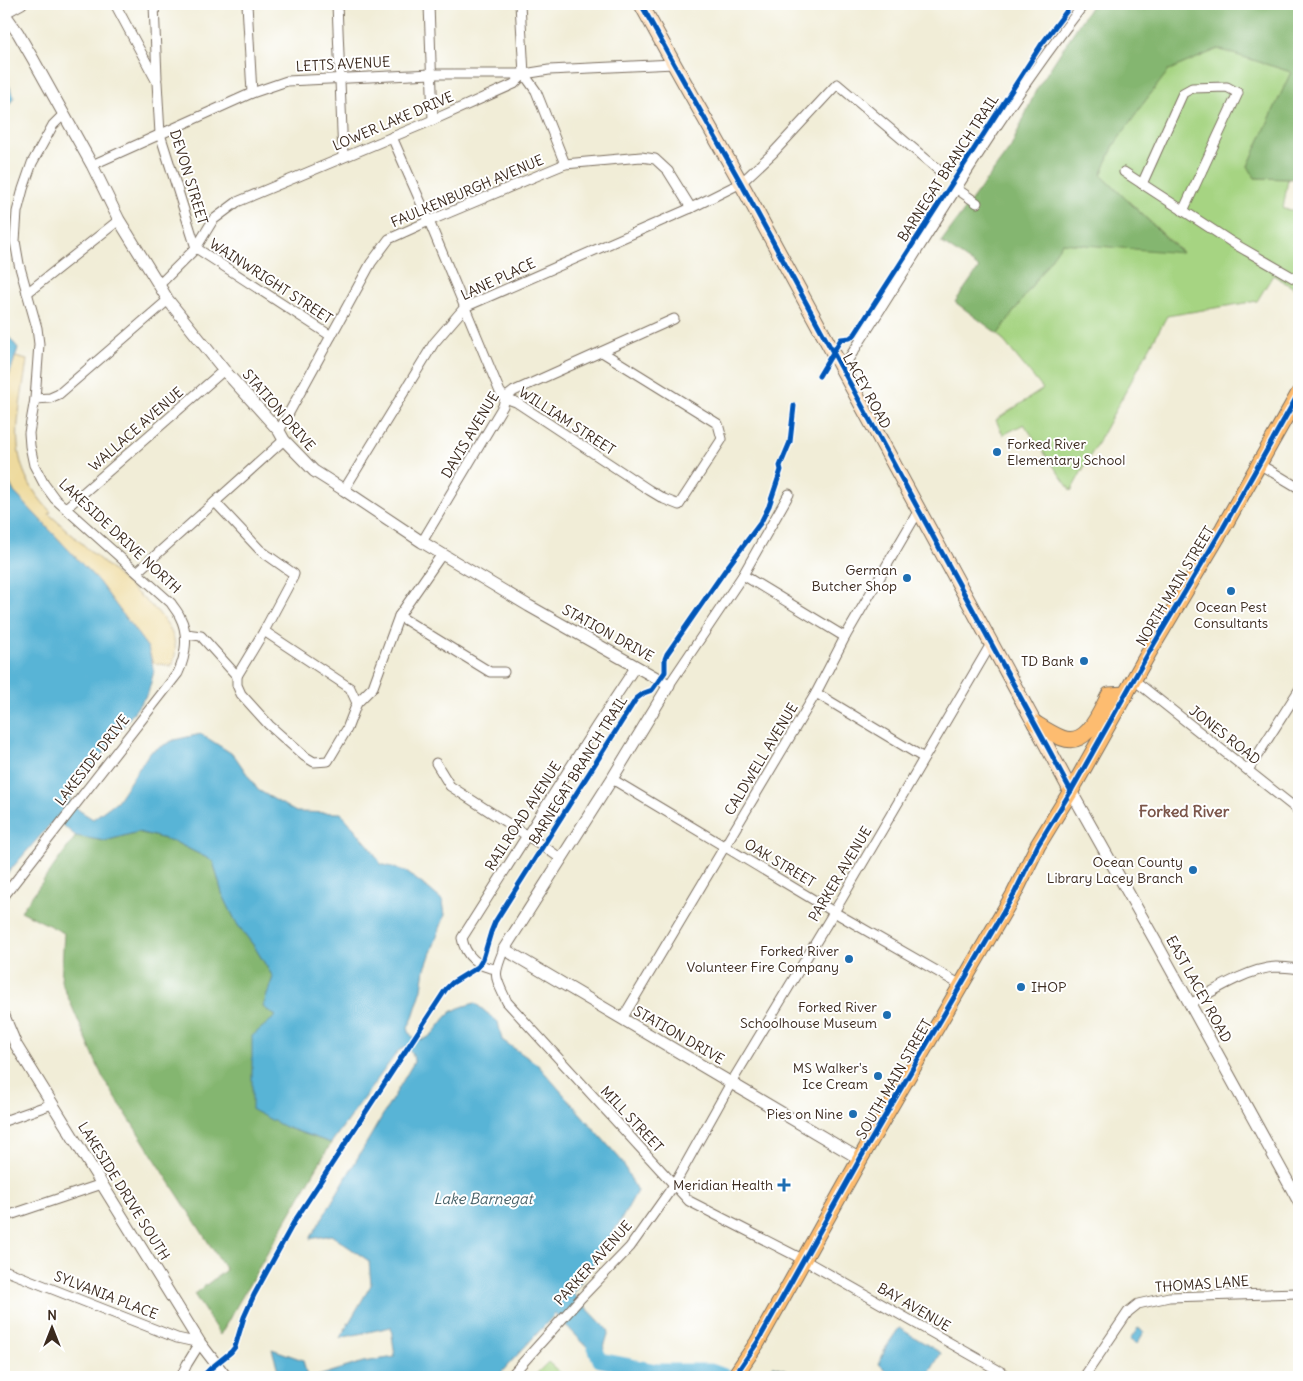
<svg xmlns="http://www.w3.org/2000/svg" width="1303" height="1381" font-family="Delius,sans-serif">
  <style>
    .green { fill: #a6d482; stroke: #707f50 }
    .forest { fill: #84b670; stroke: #607047 }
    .sand { fill: #eeda9e; stroke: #94825e }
    .water { fill: #58b4d6; stroke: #4a6f7a }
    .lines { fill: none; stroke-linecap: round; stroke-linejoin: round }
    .river { stroke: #58b4d6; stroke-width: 15 }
    .minor-casing { stroke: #7b6e5f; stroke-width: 11 }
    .tertiary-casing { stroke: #7b6e5f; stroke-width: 13 }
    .secondary-casing { stroke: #7b6e5f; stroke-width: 16 }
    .trunk-casing { stroke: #7b6e5f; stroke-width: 17 }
    .minor { stroke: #fff; stroke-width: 9 }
    .tertiary { stroke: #fff; stroke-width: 11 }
    .secondary { stroke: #fee4c6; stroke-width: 14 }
    .trunk { stroke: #fdbc70; stroke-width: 15 }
    .cycleway-casing { stroke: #fff; stroke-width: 8 }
    .cycleway { stroke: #0057b8; stroke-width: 5 }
    .poi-dot { fill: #1f6fb2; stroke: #fff; stroke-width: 2 }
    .labels { text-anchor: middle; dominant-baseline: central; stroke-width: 4; stroke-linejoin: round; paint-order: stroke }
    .street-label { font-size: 14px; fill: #3b2a1e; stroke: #fff }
    .poi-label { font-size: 14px; fill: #3b2a1e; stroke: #fff; text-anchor: end }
    .water-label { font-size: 15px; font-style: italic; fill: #476168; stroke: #fff }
    .quarter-label { font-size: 16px; font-weight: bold; fill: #7b564a; stroke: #fff }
  </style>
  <rect width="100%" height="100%" fill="#fff"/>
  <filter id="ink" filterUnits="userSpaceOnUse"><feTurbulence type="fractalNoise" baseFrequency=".02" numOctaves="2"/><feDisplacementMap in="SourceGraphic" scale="10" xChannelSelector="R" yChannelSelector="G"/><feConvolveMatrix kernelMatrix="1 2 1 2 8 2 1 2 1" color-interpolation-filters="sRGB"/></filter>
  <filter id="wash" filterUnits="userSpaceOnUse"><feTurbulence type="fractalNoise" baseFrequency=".0096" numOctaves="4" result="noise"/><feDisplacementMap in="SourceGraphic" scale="20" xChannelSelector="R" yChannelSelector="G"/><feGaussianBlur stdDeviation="1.12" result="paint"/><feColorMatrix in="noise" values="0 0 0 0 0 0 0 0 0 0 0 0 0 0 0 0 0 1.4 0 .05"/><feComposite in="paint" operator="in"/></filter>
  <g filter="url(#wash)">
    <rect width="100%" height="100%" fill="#f1edd7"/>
    <g class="green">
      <path d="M1218 49 1291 72 1248 166 1255 178 1288 179 1283 209 1299 211V291L1273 275 1257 301 1167 316 1071 491 1024 424 1003 435 996 420 1043 389 998 334 1062 243 1182 252 1101 175 1114 145 1139 110V109L1169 70Z"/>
      <path d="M548 1362 565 1377H533Z"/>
    </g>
    <g class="forest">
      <path d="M1092 4H1299V179L1255 178 1248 166 1291 72 1218 49 1169 70 1139 109V110L1114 145 1101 175 1182 253 1062 243 998 334 955 302 979 268 941 242 1011 147 1036 90Z"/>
      <path d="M138 832 173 841 213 861 222 893 237 924 254 946 273 977 263 1007 276 1016 285 1127 331 1143 220 1335 194 1294 226 1270 103 1078 61 981 64 933 21 911 76 836 105 841Z"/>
    </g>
    <path class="sand" d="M15 357 27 360C19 421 2 461 51 512L49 514 157 611C171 627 181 645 172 666L153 663 148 648 98 581 14 492 4 472V392Z"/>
    <g class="water">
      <path d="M4 74 14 97 4 113Z"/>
      <path d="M4 331 18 348 4 392Z"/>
      <path d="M4 472 14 492 98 581 148 648 154 671 148 693 69 800 80 811 93 819 117 801 150 752 174 740 201 734 234 755 258 790 296 812 341 813 370 847 381 864 405 871 429 889 443 901 445 915 425 969 422 989 412 1020 408 1027C409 1033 411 1037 417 1039 432 1044 442 1017 453 1011 459 1007 468 1005 475 1003L498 1022 502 1040 537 1064 621 1160 637 1191 621 1220 573 1294 609 1331 600 1360 555 1314 497 1377H315L363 1362 395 1357 391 1327 340 1338 371 1285 369 1261 331 1235 310 1239 414 1062C414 1056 411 1050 406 1047L398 1051 331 1143 285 1127 252 1110V1036L276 1016 263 1007 273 977 254 946 237 924 222 893 213 861 173 841 138 832 105 841 76 836 55 819 4 877Z"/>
      <path d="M899 1328 941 1353 927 1377H892L879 1364 886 1347Z"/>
      <path d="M1138 1328 1144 1332 1137 1344 1130 1340Z"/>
      <path d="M272 1349 303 1360 307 1377H280Z"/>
      <path d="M773 1366 811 1377H759Z"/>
    </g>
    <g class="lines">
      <path class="river" d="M593 1342 600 1360 657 1371H711L727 1377"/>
    </g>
  </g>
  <g filter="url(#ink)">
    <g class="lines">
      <defs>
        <g id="minor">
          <path d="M115 4 157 82 160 134 196 248 331 336"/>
          <path d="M154 4 157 78"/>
          <path d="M247 4 252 93"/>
          <path d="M337 4 343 157"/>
          <path d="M429 4 433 120"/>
          <path d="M520 4 524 74 536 91 565 164"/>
          <path d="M4 14 22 4"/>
          <path d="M392 137 429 221 500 392 505 398 516 402 649 490 664 499 679 505 722 439 718 424 602 352"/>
          <path d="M92 165 252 93 287 81 432 74H524"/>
          <path d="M1124 172 1233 243 1299 281"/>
          <path d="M1142 184 1183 93 1192 88 1227 87 1238 93 1183 211"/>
          <path d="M957 189 977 203"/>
          <path d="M159 285 196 248 213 220 237 202 433 120 514 84 524 74 549 70 674 64"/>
          <path d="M27 293 119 220"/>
          <path d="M842 369C922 247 994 119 1084 4"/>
          <path d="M35 399 50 398 59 394 168 300"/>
          <path d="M279 431 371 263 389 239 429 221 565 164 641 157 655 159 668 171 691 208"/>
          <path d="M1259 464 1299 488"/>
          <path d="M344 490 434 343 465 307 691 208 741 183 773 153 837 84 941 172"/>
          <path d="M215 502 260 550 294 574 293 577 264 631 237 676"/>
          <path d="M66 508 224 370"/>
          <path d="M422 542 503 406 505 398 514 391 674 319"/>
          <path d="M137 572 284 440"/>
          <path d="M743 575 845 637"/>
          <path d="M399 616 490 672H504"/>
          <path d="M264 631 350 688 357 703"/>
          <path d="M186 634 201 636 237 676V685L241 694 269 725 304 756 314 762 328 761 347 729 357 703 373 687 399 616 442 554"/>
          <path d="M1134 680 1299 811"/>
          <path d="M669 685 743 575 789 494"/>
          <path d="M816 693 924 758"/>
          <path d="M436 763 450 786 543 846 560 858"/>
          <path d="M1248 770 1299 690"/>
          <path d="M612 779 834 912 961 985"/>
          <path d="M4 896 178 673C186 656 189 634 180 617 178 612 174 608 171 603L55 499 44 484 34 465 30 446 29 433 35 399 39 344 37 328 19 264 15 241 17 212 23 189 32 163 53 125 64 114"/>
          <path d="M504 949C493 976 494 975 507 1002L689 1201 804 1260 1010 1377"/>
          <path d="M496 969C478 967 465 956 462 938L597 725 636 666"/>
          <path d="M1190 1004C1213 991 1249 968 1276 967 1284 967 1292 968 1299 969"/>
          <path d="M622 1019 816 693 845 637 919 510"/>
          <path d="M4 1121 52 1104"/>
          <path d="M4 1217 102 1184"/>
          <path d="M4 1270 177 1338 200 1343 187 1364 181 1377"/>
          <path d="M510 1377 580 1299 630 1247 674 1185 731 1083 834 912 991 644"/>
          <path d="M1084 1377 1128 1312 1138 1304 1169 1297 1299 1293"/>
        </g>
        <g id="tertiary">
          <path d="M4 13 18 33 33 59 92 165 119 220 159 285 168 300 224 370 279 431 284 440 314 471 344 490 422 542 529 606 669 685 612 779 504 949 860 1159"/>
          <path d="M1071 791 1157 944 1299 1202"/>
          <path d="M4 1016 16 1045 200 1343 226 1377"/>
        </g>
        <path id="secondary" d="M641 4 674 64 741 183 1047 746 1071 791"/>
        <g id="trunk">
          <path d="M1035 723C1043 728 1052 734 1062 738 1087 748 1100 712 1109 695L1126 694"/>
          <path d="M734 1377 757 1343 860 1159 1014 894 1038 845 1071 791 1148 654 1223 528 1299 393"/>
        </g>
      </defs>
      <use href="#minor" class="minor-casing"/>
      <use href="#tertiary" class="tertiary-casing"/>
      <use href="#secondary" class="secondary-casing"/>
      <use href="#trunk" class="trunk-casing"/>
      <use href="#minor" class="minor"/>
      <use href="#tertiary" class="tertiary"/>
      <use href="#secondary" class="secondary"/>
      <use href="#trunk" class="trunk"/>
      <defs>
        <g id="cycleway">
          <path d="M641 4 674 64 741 183 1047 746 1071 791"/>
          <path d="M819 376 841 339 850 338 855 334 1041 45 1072 4"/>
          <path d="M204 1377 205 1374 210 1369 231 1352 235 1347 244 1317 254 1295 294 1222 446 989 452 983 478 967 483 959 491 932 495 922 636 699 644 693 652 690 665 672V659L667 654 726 569 761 522 769 506 781 470 780 466 790 442 794 406"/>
          <path d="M734 1377 757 1343 860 1159 1014 894 1038 845 1071 791 1148 654 1223 528 1299 393"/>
        </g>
      </defs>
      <use href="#cycleway" class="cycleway-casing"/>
      <use href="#cycleway" class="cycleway"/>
    </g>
  </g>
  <g class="poi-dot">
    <circle cx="997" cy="452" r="5"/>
    <circle cx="907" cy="578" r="5"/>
    <circle cx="1231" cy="591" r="5"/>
    <circle cx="1084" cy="661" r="5"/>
    <circle cx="1193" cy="870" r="5"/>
    <circle cx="849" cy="959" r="5"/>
    <circle cx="1021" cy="987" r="5"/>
    <circle cx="887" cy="1015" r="5"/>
    <circle cx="878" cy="1076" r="5"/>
    <circle cx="853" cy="1114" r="5"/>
    <path d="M781.5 1177.5h5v5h5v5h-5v5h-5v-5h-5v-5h5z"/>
  </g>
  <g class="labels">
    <g class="street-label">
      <text transform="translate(343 64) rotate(-3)">LETTS AVENUE</text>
      <text transform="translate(393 121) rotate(-23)">LOWER LAKE DRIVE</text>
      <text transform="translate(948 168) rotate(-57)">BARNEGAT BRANCH TRAIL</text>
      <text transform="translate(189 177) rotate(73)">DEVON STREET</text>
      <text transform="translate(467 191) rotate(-23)">FAULKENBURGH AVENUE</text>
      <text transform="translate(498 279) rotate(-25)">LANE PLACE</text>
      <text transform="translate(271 281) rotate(33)">WAINWRIGHT STREET</text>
      <text transform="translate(867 391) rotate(61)">LACEY ROAD</text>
      <text transform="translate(279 410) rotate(49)">STATION DRIVE</text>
      <text transform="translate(567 421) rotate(33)">WILLIAM STREET</text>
      <text transform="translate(136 429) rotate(-41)">WALLACE AVENUE</text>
      <text transform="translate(470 435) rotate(-59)">DAVIS AVENUE</text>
      <text transform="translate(120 536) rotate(43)">LAKESIDE DRIVE NORTH</text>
      <text transform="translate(1175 586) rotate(-59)">NORTH MAIN STREET</text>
      <text transform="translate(608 633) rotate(29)">STATION DRIVE</text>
      <text transform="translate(1225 735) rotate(38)">JONES ROAD</text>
      <text transform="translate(761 759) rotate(-59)">CALDWELL AVENUE</text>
      <text transform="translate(92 760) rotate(-52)">LAKESIDE DRIVE</text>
      <text transform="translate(578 770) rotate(-58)">BARNEGAT BRANCH TRAIL</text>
      <text transform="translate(523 816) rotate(-57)">RAILROAD AVENUE</text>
      <text transform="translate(780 863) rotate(31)">OAK STREET</text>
      <text transform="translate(840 874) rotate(-59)">PARKER AVENUE</text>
      <text transform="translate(1199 989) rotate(61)">EAST LACEY ROAD</text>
      <text transform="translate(679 1035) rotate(30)">STATION DRIVE</text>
      <text transform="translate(894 1079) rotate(-60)">SOUTH MAIN STREET</text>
      <text transform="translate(632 1119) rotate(47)">MILL STREET</text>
      <text transform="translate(124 1191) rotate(58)">LAKESIDE DRIVE SOUTH</text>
      <text transform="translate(593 1263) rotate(-48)">PARKER AVENUE</text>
      <text transform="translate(1202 1284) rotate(-4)">THOMAS LANE</text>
      <text transform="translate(106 1295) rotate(21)">SYLVANIA PLACE</text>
      <text transform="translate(914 1307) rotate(30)">BAY AVENUE</text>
    </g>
    <g class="poi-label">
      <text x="1007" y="444" text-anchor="start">Forked River<tspan x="1007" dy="16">Elementary School</tspan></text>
      <text x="897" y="570">German<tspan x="897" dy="16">Butcher Shop</tspan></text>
      <text x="1231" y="607" text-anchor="middle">Ocean Pest<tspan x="1231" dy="16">Consultants</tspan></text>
      <text x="1074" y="661">TD Bank</text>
      <text x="1183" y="862">Ocean County<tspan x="1183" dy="16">Library Lacey Branch</tspan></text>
      <text x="839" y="951">Forked River<tspan x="839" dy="16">Volunteer Fire Company</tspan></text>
      <text x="1031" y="987" text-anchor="start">IHOP</text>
      <text x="877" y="1007">Forked River<tspan x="877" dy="16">Schoolhouse Museum</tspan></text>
      <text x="868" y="1068">MS Walker's<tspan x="868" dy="16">Ice Cream</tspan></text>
      <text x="843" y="1114">Pies on Nine</text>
      <text x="773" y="1185">Meridian Health</text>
    </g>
    <g class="water-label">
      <text x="483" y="1198">Lake Barnegat</text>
    </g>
    <g class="quarter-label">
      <text x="1184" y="811">Forked River</text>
    </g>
  </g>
  <rect width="1303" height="1381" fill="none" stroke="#fff" stroke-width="20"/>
  <g transform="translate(52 1328)" stroke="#ffffff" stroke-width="4" paint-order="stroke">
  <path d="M0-4L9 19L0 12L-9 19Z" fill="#3b2a1e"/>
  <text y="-8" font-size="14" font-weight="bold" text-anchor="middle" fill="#3b2a1e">N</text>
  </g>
</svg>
